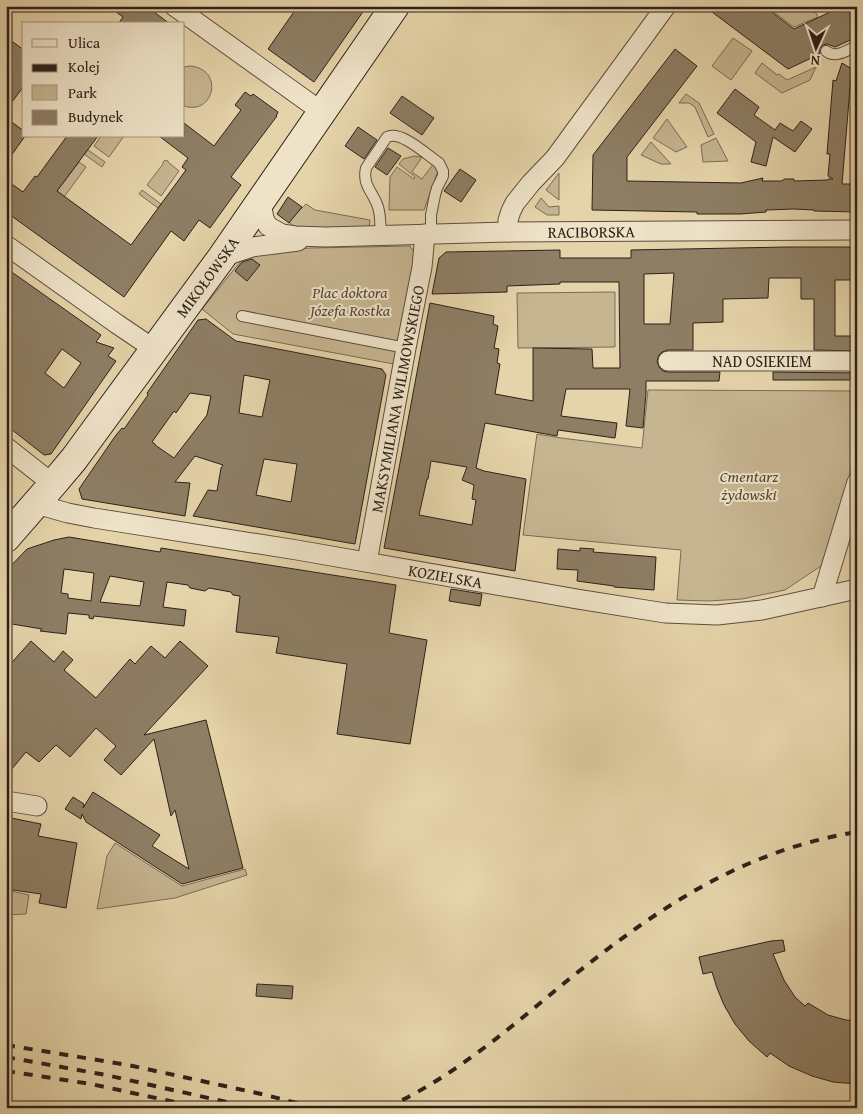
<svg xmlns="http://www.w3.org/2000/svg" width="863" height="1114" font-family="'Gentium Book Plus',serif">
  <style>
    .green { fill: #c6b591; stroke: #7a6b56 }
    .building { fill: #8d7e64; stroke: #2d211a; fill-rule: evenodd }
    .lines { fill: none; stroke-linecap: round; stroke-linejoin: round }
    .service-casing { stroke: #5b4e3e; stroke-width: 12 }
    .minor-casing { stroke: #5b4e3e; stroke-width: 21 }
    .secondary-casing { stroke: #2d211a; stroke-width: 30 }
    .service { stroke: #eee2c7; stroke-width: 10 }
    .minor { stroke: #eee2c7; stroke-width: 19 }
    .secondary { stroke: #eee2c7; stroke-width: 28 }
    .rail { stroke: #2d211a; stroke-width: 4; stroke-dasharray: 9 9; stroke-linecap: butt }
    .labels { text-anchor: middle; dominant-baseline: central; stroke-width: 4; stroke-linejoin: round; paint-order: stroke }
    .street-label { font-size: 16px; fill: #2d211a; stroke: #eee2c7 }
    .park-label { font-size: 16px; font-style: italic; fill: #534638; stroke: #eee2c7 }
  </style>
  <rect width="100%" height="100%" fill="#e5d3a9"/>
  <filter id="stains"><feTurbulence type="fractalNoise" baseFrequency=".004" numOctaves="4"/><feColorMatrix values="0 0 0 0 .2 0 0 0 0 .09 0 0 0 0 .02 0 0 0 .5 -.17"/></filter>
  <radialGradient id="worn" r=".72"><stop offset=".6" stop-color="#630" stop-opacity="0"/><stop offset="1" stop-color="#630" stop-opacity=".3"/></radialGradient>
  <g class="green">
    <path d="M766 6H790L816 13 818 17 794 27Z"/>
    <path d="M733 38 752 51 731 80 712 66Z"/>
    <path d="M762 63 777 75 779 74 787 80 816 67 810 80 782 93 755 73Z"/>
    <path d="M190 66C225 69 214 116 184 106V67Z"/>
    <path d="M686 94 699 103 714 134 708 137 695 107 689 103H679Z"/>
    <path d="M667 119 687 147 676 152 653 138Z"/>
    <path d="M101 136H124L109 157 94 146Z"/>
    <path d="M716 138 728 161 703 162 701 145Z"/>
    <path d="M651 142 671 164H661L641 155Z"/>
    <path d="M88 150 105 162 102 167 84 154Z"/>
    <path d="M414 156 422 157 412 172 422 179 434 163 438 171 424 210H389L390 177 397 167 414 179 415 177 399 164 403 159Z"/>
    <path d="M165 160 168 161V162L179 171 161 196 147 185 163 164V162Z"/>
    <path d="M79 162 86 167 64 197 57 191Z"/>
    <path d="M559 173V200L546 190Z"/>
    <path d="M142 190 161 204 158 208 139 194Z"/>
    <path d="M541 198 549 207 559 206V215H547L535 207Z"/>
    <path d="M306 204 315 210 370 220 369 229 295 227 288 222Z"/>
    <path d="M410 246 414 252V263L394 364 233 334 202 309 248 252 311 248Z"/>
    <path d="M615 292V347L518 348 517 293Z"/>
    <path d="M648 390 857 391V449L824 564 785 590 742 599 708 601 677 600 681 550 523 535 537 434 561 438 642 448Z"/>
    <path d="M115 843 182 886 245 869 247 875 175 898 97 909 107 856Z"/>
    <path d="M6 890 29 895 26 914 6 915Z"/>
  </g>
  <g class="building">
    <path d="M108 6H146L170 24H118L123 17Z"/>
    <path d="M298 6H367L314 82 268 49Z"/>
    <path d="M704 6H764L794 29 843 6H857V37L835 47 827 44 823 45 820 48V54L788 69Z"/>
    <path d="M6 37 24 50V86L6 110Z"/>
    <path d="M675 49 697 66 627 157V181L741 183 763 178 762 181H781L785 179H794V181L828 180V179H833L828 176 830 154H827L833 80 836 81 842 63 855 71 851 76 842 184H857V212L814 211V210L794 209 766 210V212L740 214H697V212L592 210 593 155Z"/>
    <path d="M735 89 759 107 754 115 775 130 780 123 793 131 801 121 812 129 795 152 773 137 766 166 751 162 756 142 717 113Z"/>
    <path d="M245 92 251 96 253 94 278 112 276 116H277L231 177 241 185 210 228 199 220 184 241 171 231 124 297 6 212V180L23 192 35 176 37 177 67 136H98L57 191 131 245 186 170 182 167 188 158 159 136H184V123L214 146 241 110 235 105Z"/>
    <path d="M402 96 434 118 422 135 390 113Z"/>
    <path d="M6 118 24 131V136H25L6 163Z"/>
    <path d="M358 127 377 140 364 159 345 146Z"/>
    <path d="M388 148 401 156 387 175 375 167Z"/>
    <path d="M460 169 476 180 461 202 444 191Z"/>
    <path d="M288 197 302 207 289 223 277 214Z"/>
    <path d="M787 247H857V280H835V336H857V351L814 350V299H801V278H769L768 298 723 299V322L693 323V350H668L662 352 659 355 657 361 659 367 663 371 668 372H720L719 381H646V393L643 428 626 426 630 389H566L561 416 617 423 615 438 558 430 557 436 485 423 476 468 484 471 526 479 515 571 384 548 430 303 494 316 493 324 498 326 494 348 499 349 497 363 500 364 495 394 533 401V348L592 349 593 368H620L619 282H560V284L507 286V292L432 294 439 258 446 252 560 250V258H631V250ZM674 273 670 324H644V274ZM431 461 467 467 462 480 474 485 472 499 476 500 472 525 419 515 427 479H428Z"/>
    <path d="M252 259 260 265 247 281 235 271 242 262Z"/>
    <path d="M6 268 101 335 96 342 114 348 108 356 116 361 51 454 44 455 6 425ZM62 349 81 363 64 388 45 373Z"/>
    <path d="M206 319 236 341 382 369 386 375 355 544 193 516 208 490 217 491 221 468 223 465 195 456 175 482 190 483 185 516 82 499 79 489 116 435 122 428 124 429 148 395 147 393 198 320ZM244 375 270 380 262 417 239 413ZM190 393 211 396 207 415 174 458 155 445V444L152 442 174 411 176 413ZM264 459 297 464 291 502 256 495Z"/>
    <path d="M773 372 857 373V380H773Z"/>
    <path d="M69 537 160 552 161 548 396 585 389 633 427 640 410 744 337 734 347 664 276 653 279 637 236 632 240 596 233 595 231 592 209 588 205 591 190 588 188 585 167 582 163 607 186 610 184 626 94 616 93 619 89 618V615L68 613 66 634 40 631 42 629 6 623V571L27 549 54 540ZM64 569 94 573 91 601 68 598V594L61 593ZM110 576 144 582 140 606 100 602Z"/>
    <path d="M580 548 594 549 593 552 656 557 654 590 614 587V586L577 581 578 570 557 569 558 549 580 551Z"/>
    <path d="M451 589 482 594 480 606 449 601Z"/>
    <path d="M31 641 54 662 63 651 73 660 64 670 96 698 130 659 135 664 151 646 165 658 180 641 208 666 144 735 206 720 243 868 182 884 86 822 82 814 81 819 65 809 73 797 84 804 83 808 93 792 160 835 152 846 189 869 175 810 171 816 154 739 121 775 104 760 116 746 96 728 70 757 56 745 39 762 26 752 6 776V669Z"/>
    <path d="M6 817 41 824 38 836 77 843 66 908 39 903 41 894 6 889Z"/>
    <path d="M783 940 785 951 773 954 784 980 795 997 805 1006 808 1003 828 1015 846 1020 857 1021V1084L833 1082 812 1076 789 1066 770 1053 767 1057 749 1041 735 1024 724 1005 717 988 712 972 703 974 699 957 771 941Z"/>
    <path d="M257 984 293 986 292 999 256 996Z"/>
  </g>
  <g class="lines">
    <defs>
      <g id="service">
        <path d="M826 51C836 59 847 50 857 46"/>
        <path d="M381 236C380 226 381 216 378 207 373 192 362 185 366 168L387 137C401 130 427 155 439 163L443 171V176L437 188 435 195 431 215V234"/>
        <path d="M242 316 406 348"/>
      </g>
      <g id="minor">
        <path d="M174 6 322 112"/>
        <path id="s1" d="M261 202 264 219 268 226 282 234 295 236 326 237 508 232 857 230"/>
        <path d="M508 232V220L511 211 515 203 531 183 555 158 666 6"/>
        <path d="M6 245 117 324 154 349"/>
        <path d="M222 257 252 247 298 241"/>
        <path id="s2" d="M668 361H846L857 362"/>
        <path d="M6 447 53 484"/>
        <path id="s3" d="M36 504 68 513 94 518 297 550 577 599 665 613 717 615 762 610 857 589"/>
        <path id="s4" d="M367 562 406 348 422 267 425 234"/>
        <path d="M822 597 857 482"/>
        <path d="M6 801 37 806"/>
      </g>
      <g id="secondary">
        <path id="s5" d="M6 538 53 484 74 459 222 257 395 6"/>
      </g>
    </defs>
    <use href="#service" class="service-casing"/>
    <use href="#minor" class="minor-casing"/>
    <use href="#secondary" class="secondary-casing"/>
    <use href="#service" class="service"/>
    <use href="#minor" class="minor"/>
    <use href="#secondary" class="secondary"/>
    <g class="rail">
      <path d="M6 1045 128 1065 266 1095 315 1108"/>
      <path d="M6 1057 106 1075 253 1108"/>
      <path d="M6 1071 91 1084 202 1108"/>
      <path d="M386 1108C454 1077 511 1027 568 980 658 908 741 851 857 832"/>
    </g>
  </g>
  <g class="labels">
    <g class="street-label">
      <text stroke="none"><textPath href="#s1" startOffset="351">RACIBORSKA</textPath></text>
      <text stroke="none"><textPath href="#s5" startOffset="330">MIKOŁOWSKA</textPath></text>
      <text stroke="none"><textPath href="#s2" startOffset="94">NAD OSIEKIEM</textPath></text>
      <text stroke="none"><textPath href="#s4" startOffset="166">MAKSYMILIANA WILIMOWSKIEGO</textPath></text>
      <text stroke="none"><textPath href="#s3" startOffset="416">KOZIELSKA</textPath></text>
    </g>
    <g class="park-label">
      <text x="350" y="292">Plac doktora<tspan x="350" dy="18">Józefa Rostka</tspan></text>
      <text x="749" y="476">Cmentarz<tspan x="749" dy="18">żydowski</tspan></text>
    </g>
  </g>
  <rect width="863" height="1114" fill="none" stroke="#e5d3a9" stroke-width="25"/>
  <rect x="8" y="8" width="848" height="1099" fill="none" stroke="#2d211a" stroke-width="2.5"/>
  <rect x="12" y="12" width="838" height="1089" fill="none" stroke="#2d211a"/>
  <rect x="22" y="22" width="162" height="115" fill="#eee2c7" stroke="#a19582"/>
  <rect x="32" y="39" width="25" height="8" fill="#eee2c7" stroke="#a19582"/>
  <text x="68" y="48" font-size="15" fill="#2d211a">Ulica</text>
  <rect x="32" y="64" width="25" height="8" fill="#2d211a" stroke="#a19582"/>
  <text x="68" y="72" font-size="15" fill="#2d211a">Kolej</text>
  <rect x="32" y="85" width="25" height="15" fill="#c6b591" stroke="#a19582"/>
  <text x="68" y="98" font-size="15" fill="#2d211a">Park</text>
  <rect x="32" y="110" width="25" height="15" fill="#8d7e64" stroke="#a19582"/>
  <text x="68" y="122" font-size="15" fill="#2d211a">Budynek</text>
  <g transform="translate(816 48) rotate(183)" stroke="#eee2c7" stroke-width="4" paint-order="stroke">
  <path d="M0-4L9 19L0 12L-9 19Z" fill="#2d211a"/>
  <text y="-8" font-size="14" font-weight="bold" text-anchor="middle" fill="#2d211a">N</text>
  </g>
  <rect width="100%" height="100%" filter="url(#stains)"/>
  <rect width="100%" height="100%" fill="url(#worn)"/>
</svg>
